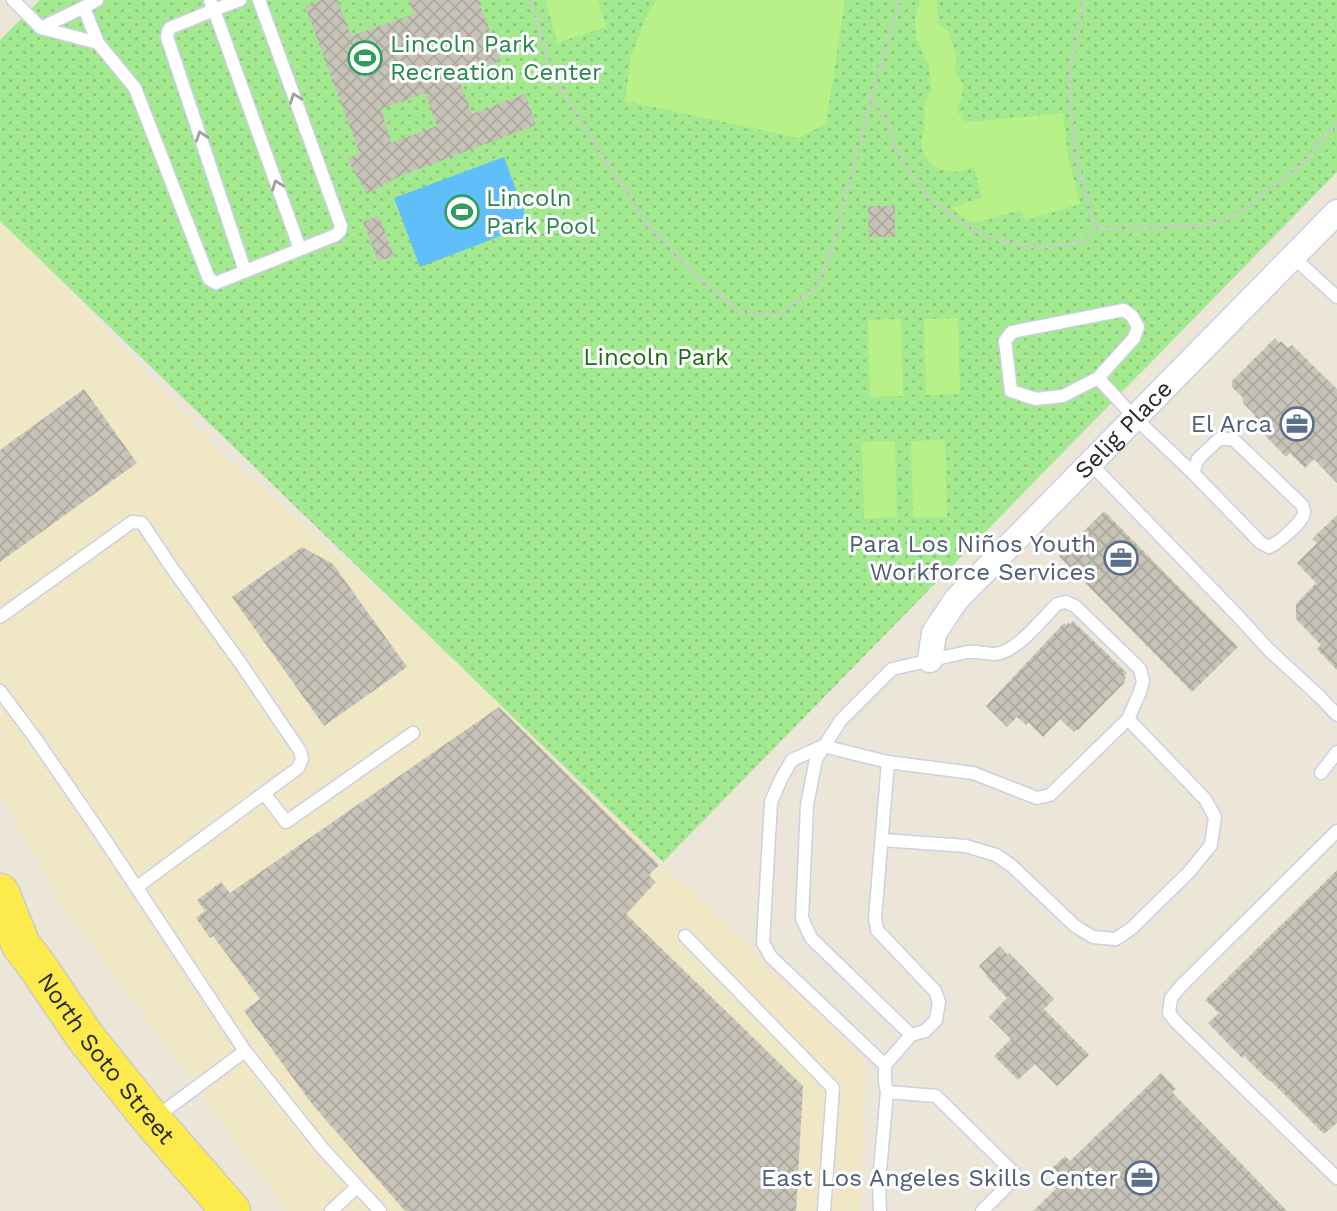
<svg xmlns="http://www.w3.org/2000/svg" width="1337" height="1211" font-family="'Work Sans',sans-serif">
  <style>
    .education { fill: #f0e8c5 }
    .park { fill: url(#park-dots) }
    .pitch { fill: #b9f189 }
    .water { fill: #60befa }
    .building { fill: url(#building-cross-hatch); fill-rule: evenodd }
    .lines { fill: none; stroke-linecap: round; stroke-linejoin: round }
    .lane-casing { stroke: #cdcfe3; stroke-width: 15 }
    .street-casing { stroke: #cdcfe3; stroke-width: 27 }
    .primary-casing { stroke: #cbcbcb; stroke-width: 41 }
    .path { stroke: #cbcbcb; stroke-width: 3.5; stroke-dasharray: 5 3.5; stroke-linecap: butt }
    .lane { stroke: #fff; stroke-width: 12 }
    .street { stroke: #fff; stroke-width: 24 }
    .primary { stroke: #fdea4c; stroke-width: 38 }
    .oneway { stroke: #9e9e9e }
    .labels { text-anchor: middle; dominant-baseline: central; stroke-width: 6; stroke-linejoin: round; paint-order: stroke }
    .leisure-label { font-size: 24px; fill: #27864d; stroke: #fff; text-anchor: start }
    .park-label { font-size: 24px; fill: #1a6b13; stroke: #fff }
    .service-label { font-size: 24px; fill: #4e5e75; stroke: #fff; text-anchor: end }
    .street-label { font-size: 24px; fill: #282828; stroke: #fff }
  </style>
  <defs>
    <pattern id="park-dots" width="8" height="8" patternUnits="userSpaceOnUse" patternTransform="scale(1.75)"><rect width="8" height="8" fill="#a2e98f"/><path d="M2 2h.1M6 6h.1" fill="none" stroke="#8cc87b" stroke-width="1.8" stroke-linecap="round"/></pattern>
    <pattern id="building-cross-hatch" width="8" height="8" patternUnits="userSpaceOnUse" patternTransform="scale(1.75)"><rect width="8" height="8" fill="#c7c3b8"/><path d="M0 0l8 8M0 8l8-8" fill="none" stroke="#aba89e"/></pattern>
  </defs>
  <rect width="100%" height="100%" fill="#ece6d8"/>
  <path class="education" d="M0 221 16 236 217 449 430 637 866 1062 860 1211H287L64 907 0 796Z"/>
  <path class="park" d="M40 0H1337V172L663 862 0 221V40Z"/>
  <g class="pitch">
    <path d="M546 0H598L606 27 557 43Z"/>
    <path d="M656 0H845L826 124 798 138 625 101 631 56 645 20Z"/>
    <path d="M920 0H937L938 25 947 29 957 58 954 68 963 85 962 96 956 110 958 114 962 112 963 120 968 122 1063 113 1068 156 1080 204 1025 220 1021 210 973 223 950 208 982 198 974 167 958 172 941 170 933 166 925 157 922 147V136L925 127 924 107 931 89 929 66 916 38 915 19Z"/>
    <path d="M958 318 960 394 926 395 924 319Z"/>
    <path d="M901 319 903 396 870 397 868 320Z"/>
    <path d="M945 440 947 517 913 518 911 441Z"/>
    <path d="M895 441 897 517 864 519 862 442Z"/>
  </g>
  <path class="water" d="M504 157 529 225 420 267 394 198Z"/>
  <g class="building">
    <path d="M322 0H337L351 36 414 14 409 0H478L501 61 458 77 472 114 525 94 536 125 400 176 367 194 347 159 360 154 305 6ZM425 93 437 126 391 143 381 109Z"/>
    <path d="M868 206H895V237H869Z"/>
    <path d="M379 216 394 256 378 261 363 222Z"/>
    <path d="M1275 338 1279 343 1281 341 1288 348 1292 345 1337 389V483L1314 459 1305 468 1290 453 1286 457 1254 424 1255 415 1243 403V398L1232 387V381Z"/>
    <path d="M84 389 137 463 0 562V450Z"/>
    <path d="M1104 511 1238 647 1192 692 1059 556Z"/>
    <path d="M1337 515V670L1317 649 1321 645 1296 619V604L1316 583 1297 563 1317 543 1312 539Z"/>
    <path d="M302 547 333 564 407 667 324 726 232 597Z"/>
    <path d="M1073 621 1127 673 1124 676 1126 678 1124 681 1125 682 1078 730 1077 729 1074 732 1060 719 1043 737 1028 722 1026 725 1017 717 1007 727 986 706 1064 623 1066 625 1068 622 1070 625Z"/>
    <path d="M499 707 659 865 649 875 656 882 626 914 803 1086 796 1211H405L312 1104 244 1011 260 999 213 936 210 938 196 918 205 911 197 900 221 882 230 893Z"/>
    <path d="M1337 870V1123L1324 1134 1270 1080 1269 1081 1244 1056 1242 1058 1208 1023 1219 1013 1205 1000Z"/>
    <path d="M1000 946 1008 955 1009 953 1054 999 1044 1009 1089 1055 1057 1086 1035 1064 1018 1080 994 1056 1011 1039 989 1017 1007 998 986 976 987 975 979 966Z"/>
    <path d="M1161 1073 1176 1089 1172 1092 1287 1211H1033L1056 1189 1051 1184 1057 1178 1050 1170 1065 1156 1070 1161Z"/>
  </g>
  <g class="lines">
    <defs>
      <g id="lane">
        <path d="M13 0 41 28C59 18 79 11 97 0"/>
        <path d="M210 0 214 10 240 0"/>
        <path d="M84 8 98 43 135 88 209 279 216 283 336 235 340 231 341 226 259 0"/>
        <path d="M41 28 98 43"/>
        <path d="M1293 257 1337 297"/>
        <path d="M245 271 167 37 168 32 170 28 214 10 300 249"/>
        <path d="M1098 378 1134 338 1138 327 1132 316 1124 310 1012 332 1005 341 1011 391 1036 399 1063 396 1098 378 1134 417 1193 473 1198 459 1219 439H1233L1302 505C1304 510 1305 511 1303 516 1300 524 1277 544 1269 547L1261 543 1193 473"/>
        <path d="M1090 463 1237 615 1269 650 1320 697 1337 715"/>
        <path d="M0 617 132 522 142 523 172 568 241 664 300 751 302 759 298 768 137 887"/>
        <path d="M0 691 35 738 101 834 245 1051 323 1149 380 1211"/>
        <path d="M1321 773 1337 752"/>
        <path d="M264 793 286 822 413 733"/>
        <path d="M1337 831 1181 986 1171 998 1169 1013 1176 1022 1337 1178"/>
        <path d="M882 840 966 846 996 855 1012 866 1075 926 1093 937 1116 939 1132 928 1189 872 1211 845 1215 817 1205 799 1128 719 1050 795 1037 798 973 773 888 762"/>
        <path d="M685 936 833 1088 824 1211"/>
        <path d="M911 1035 811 938 802 918 807 805 816 759 841 720 892 669 967 652C977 651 986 654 995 654 1016 653 1043 618 1057 604L1066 602 1075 606 1140 669 1143 681 1140 692 1128 719"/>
        <path d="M887 1092 936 1096 1017 1176 982 1211"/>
        <path d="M155 1118 245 1051"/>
        <path d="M331 1211 357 1187"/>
        <path d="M880 1211 879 1182 887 1092 885 1082V1065L911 1035 925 1031 936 1020 939 1002 935 991 877 930 875 918 888 762 823 746 792 760 781 779 771 802 763 943 771 957 885 1065"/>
      </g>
      <g id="street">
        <path id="s1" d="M930 660 934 633 956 600 1337 212"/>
      </g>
      <g id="primary">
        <path id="s2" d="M0 893 21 945 35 963 86 1038 152 1120 231 1211"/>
      </g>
    </defs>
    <use href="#lane" class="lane-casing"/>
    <use href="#street" class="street-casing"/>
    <use href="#primary" class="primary-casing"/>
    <g class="path">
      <path d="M531 0 552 75 643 219 698 278 740 312 778 316 817 287 836 237 871 98 900 0"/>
      <path d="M1083 0 1070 71 1071 110 1077 162 1095 228"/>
      <path d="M871 98C876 103 882 109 885 115 889 124 891 136 895 146 920 202 974 243 1037 247 1047 247 1076 245 1084 240 1088 238 1092 232 1095 229L1205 226 1233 217 1302 164 1337 123"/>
    </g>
    <use href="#lane" class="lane"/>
    <use href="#street" class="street"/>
    <use href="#primary" class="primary"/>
  </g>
  <defs><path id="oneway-chevron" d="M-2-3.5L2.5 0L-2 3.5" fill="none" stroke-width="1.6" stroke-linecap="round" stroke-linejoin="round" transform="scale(1.75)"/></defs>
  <g class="oneway">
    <use href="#oneway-chevron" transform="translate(295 98) rotate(-110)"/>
    <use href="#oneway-chevron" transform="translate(201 136) rotate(-108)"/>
    <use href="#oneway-chevron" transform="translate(277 185) rotate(-110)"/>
  </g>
  <defs>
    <symbol id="stadium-ring" viewBox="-11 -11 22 22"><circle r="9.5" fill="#fff" stroke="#2e9e5b" stroke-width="1.5"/><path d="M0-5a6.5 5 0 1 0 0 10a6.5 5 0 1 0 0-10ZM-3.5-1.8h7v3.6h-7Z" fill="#2e9e5b"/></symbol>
    <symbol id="office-ring" viewBox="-11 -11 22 22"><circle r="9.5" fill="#fff" stroke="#5c6f8a" stroke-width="1.5"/><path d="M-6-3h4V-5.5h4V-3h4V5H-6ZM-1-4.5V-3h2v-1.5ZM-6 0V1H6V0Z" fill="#5c6f8a"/></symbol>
  </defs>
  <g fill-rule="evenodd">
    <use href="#stadium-ring" x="346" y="39" width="38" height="38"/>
    <use href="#stadium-ring" x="443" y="193" width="38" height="38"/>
    <use href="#office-ring" x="1278" y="405" width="38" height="38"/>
    <use href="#office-ring" x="1102" y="539" width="38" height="38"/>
    <use href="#office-ring" x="1123" y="1159" width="38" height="38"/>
  </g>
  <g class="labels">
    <g class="leisure-label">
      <text x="390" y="44">Lincoln Park<tspan x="390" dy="28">Recreation Center</tspan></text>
      <text x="486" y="198">Lincoln<tspan x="486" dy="28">Park Pool</tspan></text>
    </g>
    <g class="park-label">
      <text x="656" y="357">Lincoln Park</text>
    </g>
    <g class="service-label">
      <text x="1272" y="424">El Arca</text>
      <text x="1096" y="544">Para Los Niños Youth<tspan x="1096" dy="28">Workforce Services</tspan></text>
      <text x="1118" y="1178">East Los Angeles Skills Center</text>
    </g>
    <g class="street-label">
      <text stroke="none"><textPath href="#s1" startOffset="306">Selig Place</textPath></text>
      <text stroke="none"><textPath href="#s2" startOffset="198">North Soto Street</textPath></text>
    </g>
  </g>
</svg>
